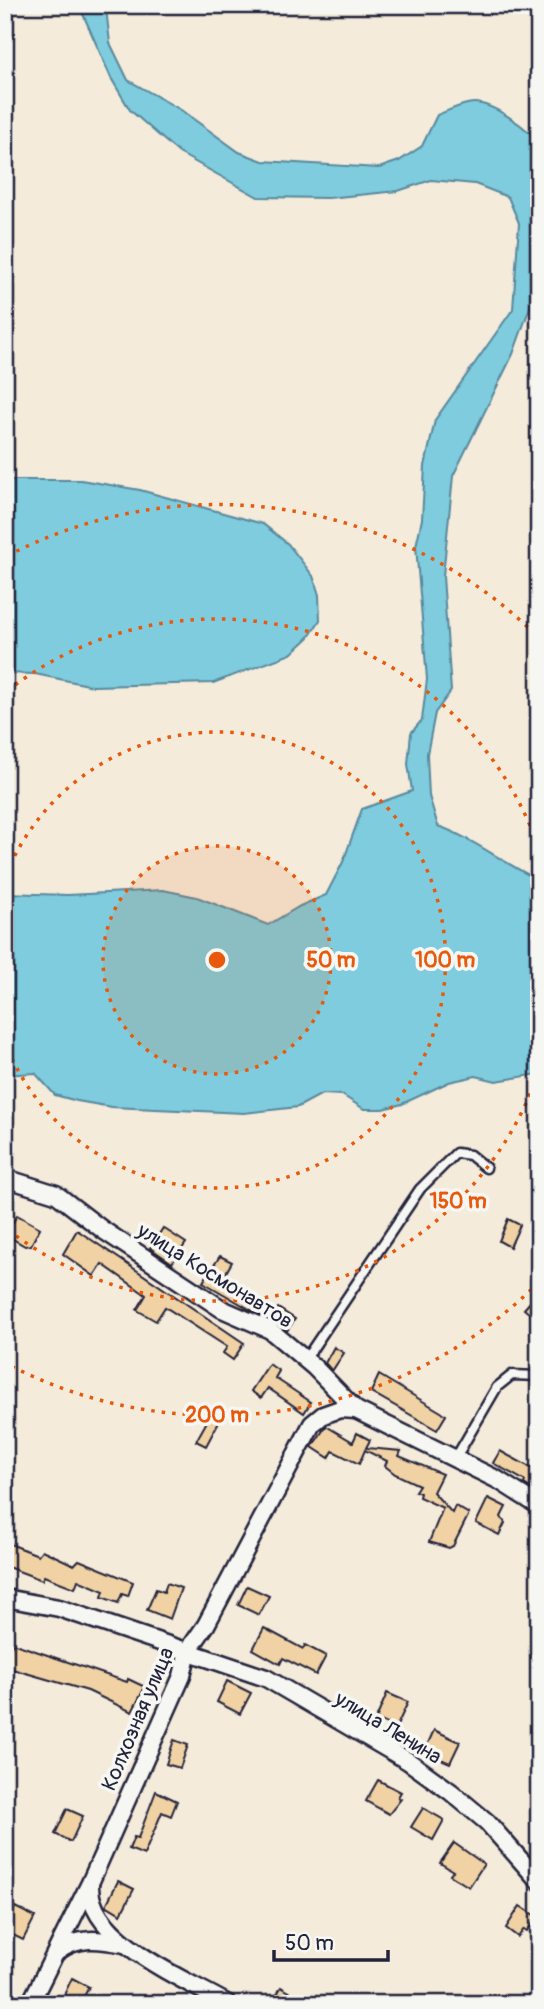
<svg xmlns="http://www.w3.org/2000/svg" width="544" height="2009" font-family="Pangolin,sans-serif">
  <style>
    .water { fill: #7eccdd; stroke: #59889c; stroke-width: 2 }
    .building { fill: #f1d2a4; stroke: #22223b; stroke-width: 2 }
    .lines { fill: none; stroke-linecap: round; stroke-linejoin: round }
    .lane-casing { stroke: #22223b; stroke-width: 13 }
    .street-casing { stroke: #22223b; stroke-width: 21 }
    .lane { stroke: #f6f6f2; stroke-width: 8 }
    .street { stroke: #f6f6f2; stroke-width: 16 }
    .ring { fill: none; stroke: #e8590c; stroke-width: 3.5; stroke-dasharray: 3.5 7 }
    .labels { text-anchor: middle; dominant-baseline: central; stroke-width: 7; stroke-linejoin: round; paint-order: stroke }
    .street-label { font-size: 21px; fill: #22223b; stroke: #f6f6f2 }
    .centre { fill: #e8590c; stroke: #f6f6f2; stroke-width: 3.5 }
    .ring-label { font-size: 21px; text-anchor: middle; font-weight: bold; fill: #e8590c; stroke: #f6f6f2; stroke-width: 7; stroke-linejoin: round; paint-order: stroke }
  </style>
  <rect width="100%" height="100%" fill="#f4ebdb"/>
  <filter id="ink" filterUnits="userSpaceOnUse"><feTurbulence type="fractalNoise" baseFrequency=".0143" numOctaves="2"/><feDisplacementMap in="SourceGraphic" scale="14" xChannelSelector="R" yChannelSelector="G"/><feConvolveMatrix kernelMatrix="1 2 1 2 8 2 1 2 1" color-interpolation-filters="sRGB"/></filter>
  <g filter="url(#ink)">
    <g class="water">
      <path d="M79 5H104L106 8 110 43 128 80 181 110 239 152 263 161 379 168 399 161 422 146 437 115C448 111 463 103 474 103 493 103 530 129 539 144V282L513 354 453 476 443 576 451 691 435 713 427 754 429 796 438 826C473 838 504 864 539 880V1074L496 1081 476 1076 449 1082 402 1104 383 1109H364L342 1095 322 1094 298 1107 244 1113 111 1107 77 1101 55 1095 35 1073 5 1075V893L68 895 163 890 197 897 268 925 300 906 326 895 343 862 362 809 412 791 408 764 411 733 422 720 427 679 416 546 422 519 425 466 435 420 513 309 519 223 508 197 475 184 431 180 398 191 328 198 258 197 179 153 130 110 111 78Z"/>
      <path d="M5 480H81L140 490 263 524 288 544 313 576 319 595 320 620 309 637 291 654 213 683 93 686 35 674 5 673Z"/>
    </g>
    <g class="building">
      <path d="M17 1215 40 1228 31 1245 25 1246 6 1235Z"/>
      <path d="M508 1219 520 1225 510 1247 499 1241Z"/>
      <path d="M163 1228 186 1243 172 1263 150 1248Z"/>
      <path d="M77 1230 244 1343 233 1360 223 1353 227 1347 165 1307 156 1321 137 1310 146 1295 102 1264 94 1276 63 1254Z"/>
      <path d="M220 1256 232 1262 224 1276 275 1311 278 1308 295 1319 287 1331 203 1282Z"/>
      <path d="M539 1292V1322L524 1309Z"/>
      <path d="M334 1347 344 1353 332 1371 325 1363Z"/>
      <path d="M269 1364 279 1371 275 1378 311 1402 304 1413 268 1388 261 1398 251 1391Z"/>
      <path d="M379 1375 446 1415 437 1430 371 1392Z"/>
      <path d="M215 1407 224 1412 206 1446 196 1441Z"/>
      <path d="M326 1426 353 1442 357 1433 370 1440 366 1448 401 1451 399 1456 442 1474 433 1492 452 1513 455 1506 469 1514 453 1546 449 1548 429 1542 443 1508 419 1497 420 1493 415 1491 419 1485 395 1474 385 1466 387 1461 365 1450 359 1464 333 1451 329 1458 312 1447Z"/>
      <path d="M500 1451 533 1469 539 1459V1493L524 1484 525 1481 493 1463Z"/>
      <path d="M488 1498 506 1507 501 1517 505 1523 499 1535 476 1523Z"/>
      <path d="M5 1542 38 1555 42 1550 74 1565 79 1560 133 1582 128 1596 122 1594 118 1603 102 1597 104 1591 78 1580 75 1588 44 1576 42 1580 5 1566Z"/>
      <path d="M167 1583 181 1588 170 1619 147 1610 156 1589 164 1592Z"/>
      <path d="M247 1586 269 1596 259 1615 238 1605Z"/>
      <path d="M264 1628 303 1649 305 1645 326 1656 316 1675 283 1658 280 1664 253 1649Z"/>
      <path d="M12 1643 127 1682 128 1679 145 1687 132 1712 88 1691 5 1667Z"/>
      <path d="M227 1681 251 1693 240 1714 217 1702Z"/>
      <path d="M387 1693 408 1702 396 1728 376 1719Z"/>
      <path d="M434 1730 460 1742 450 1763 424 1752Z"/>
      <path d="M174 1740 188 1745 180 1768 166 1764Z"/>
      <path d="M378 1780 401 1792 398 1797 401 1799 389 1814 366 1801Z"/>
      <path d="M156 1791 177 1801 171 1816 162 1812 144 1855 129 1849 134 1837 138 1838Z"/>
      <path d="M423 1808 444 1820 433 1840 411 1827Z"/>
      <path d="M67 1809 83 1816 71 1842 55 1834Z"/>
      <path d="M454 1843 484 1864 469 1887 450 1875 453 1871 440 1863Z"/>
      <path d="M118 1881 134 1889 121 1914 106 1905Z"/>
      <path d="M520 1906 537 1917 527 1931 524 1929 518 1937 506 1928Z"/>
      <path d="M15 1907 35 1917 23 1940 7 1932Z"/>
      <path d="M72 1978 89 1987 80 2004 62 1999Z"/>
      <path d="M281 1987 296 1996 292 2004H272Z"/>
    </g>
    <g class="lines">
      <defs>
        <g id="lane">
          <path d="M305 1360 420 1189 456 1153 470 1155 486 1168"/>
          <path d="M455 1459 497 1387 512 1375 539 1376"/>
        </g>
        <g id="street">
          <path d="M5 1178 56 1194 103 1230 222 1309 270 1330 314 1367 356 1410 498 1480 539 1506"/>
          <path d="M5 1598 59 1608 266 1678 408 1761 451 1792 487 1822 539 1881"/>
          <path d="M90 1886C89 1941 187 1980 228 2004"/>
          <path d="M57 1952C78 1936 99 1939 124 1944"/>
          <path d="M30 2004 90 1883 182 1676 188 1651 206 1625 312 1424 323 1415 340 1409 356 1410"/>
        </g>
      </defs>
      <use href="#lane" class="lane-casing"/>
      <use href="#street" class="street-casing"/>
      <use href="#lane" class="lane"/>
      <use href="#street" class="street"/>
    </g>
  </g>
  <circle cx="217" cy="960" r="114" fill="#e8590c" fill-opacity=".12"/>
  <g class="ring">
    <circle cx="217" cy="960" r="114"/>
    <path d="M6 875A228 228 0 1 1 6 1045"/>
    <path d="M538 1074A341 341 0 0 1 7 1229M7 691A341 341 0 0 1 538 846"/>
    <path d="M539 1282A455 455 0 0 1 7 1364M7 556A455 455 0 0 1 539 638"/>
  </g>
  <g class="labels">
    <g class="street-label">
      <text transform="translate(215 1276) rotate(32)">улица Космонавтов</text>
      <text transform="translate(138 1719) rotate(-67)">Колхозная улица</text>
      <text transform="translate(388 1728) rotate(31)">улица Ленина</text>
    </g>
  </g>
  <circle cx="217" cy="960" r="10" class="centre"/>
  <g class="ring-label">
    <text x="331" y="967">50 m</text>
    <text x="445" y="967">100 m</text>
    <text x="458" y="1208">150 m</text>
    <text x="217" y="1422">200 m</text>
  </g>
  <rect width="544" height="2009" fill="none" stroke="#f6f6f2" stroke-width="28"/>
  <rect x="14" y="14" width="516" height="1981" fill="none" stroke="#22223b" stroke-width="2.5" filter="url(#ink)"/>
  <path d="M274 1950v10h114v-10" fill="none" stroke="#22223b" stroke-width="3.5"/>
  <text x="285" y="1950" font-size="21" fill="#22223b" stroke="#f6f6f2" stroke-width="5" paint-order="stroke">50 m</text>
</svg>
